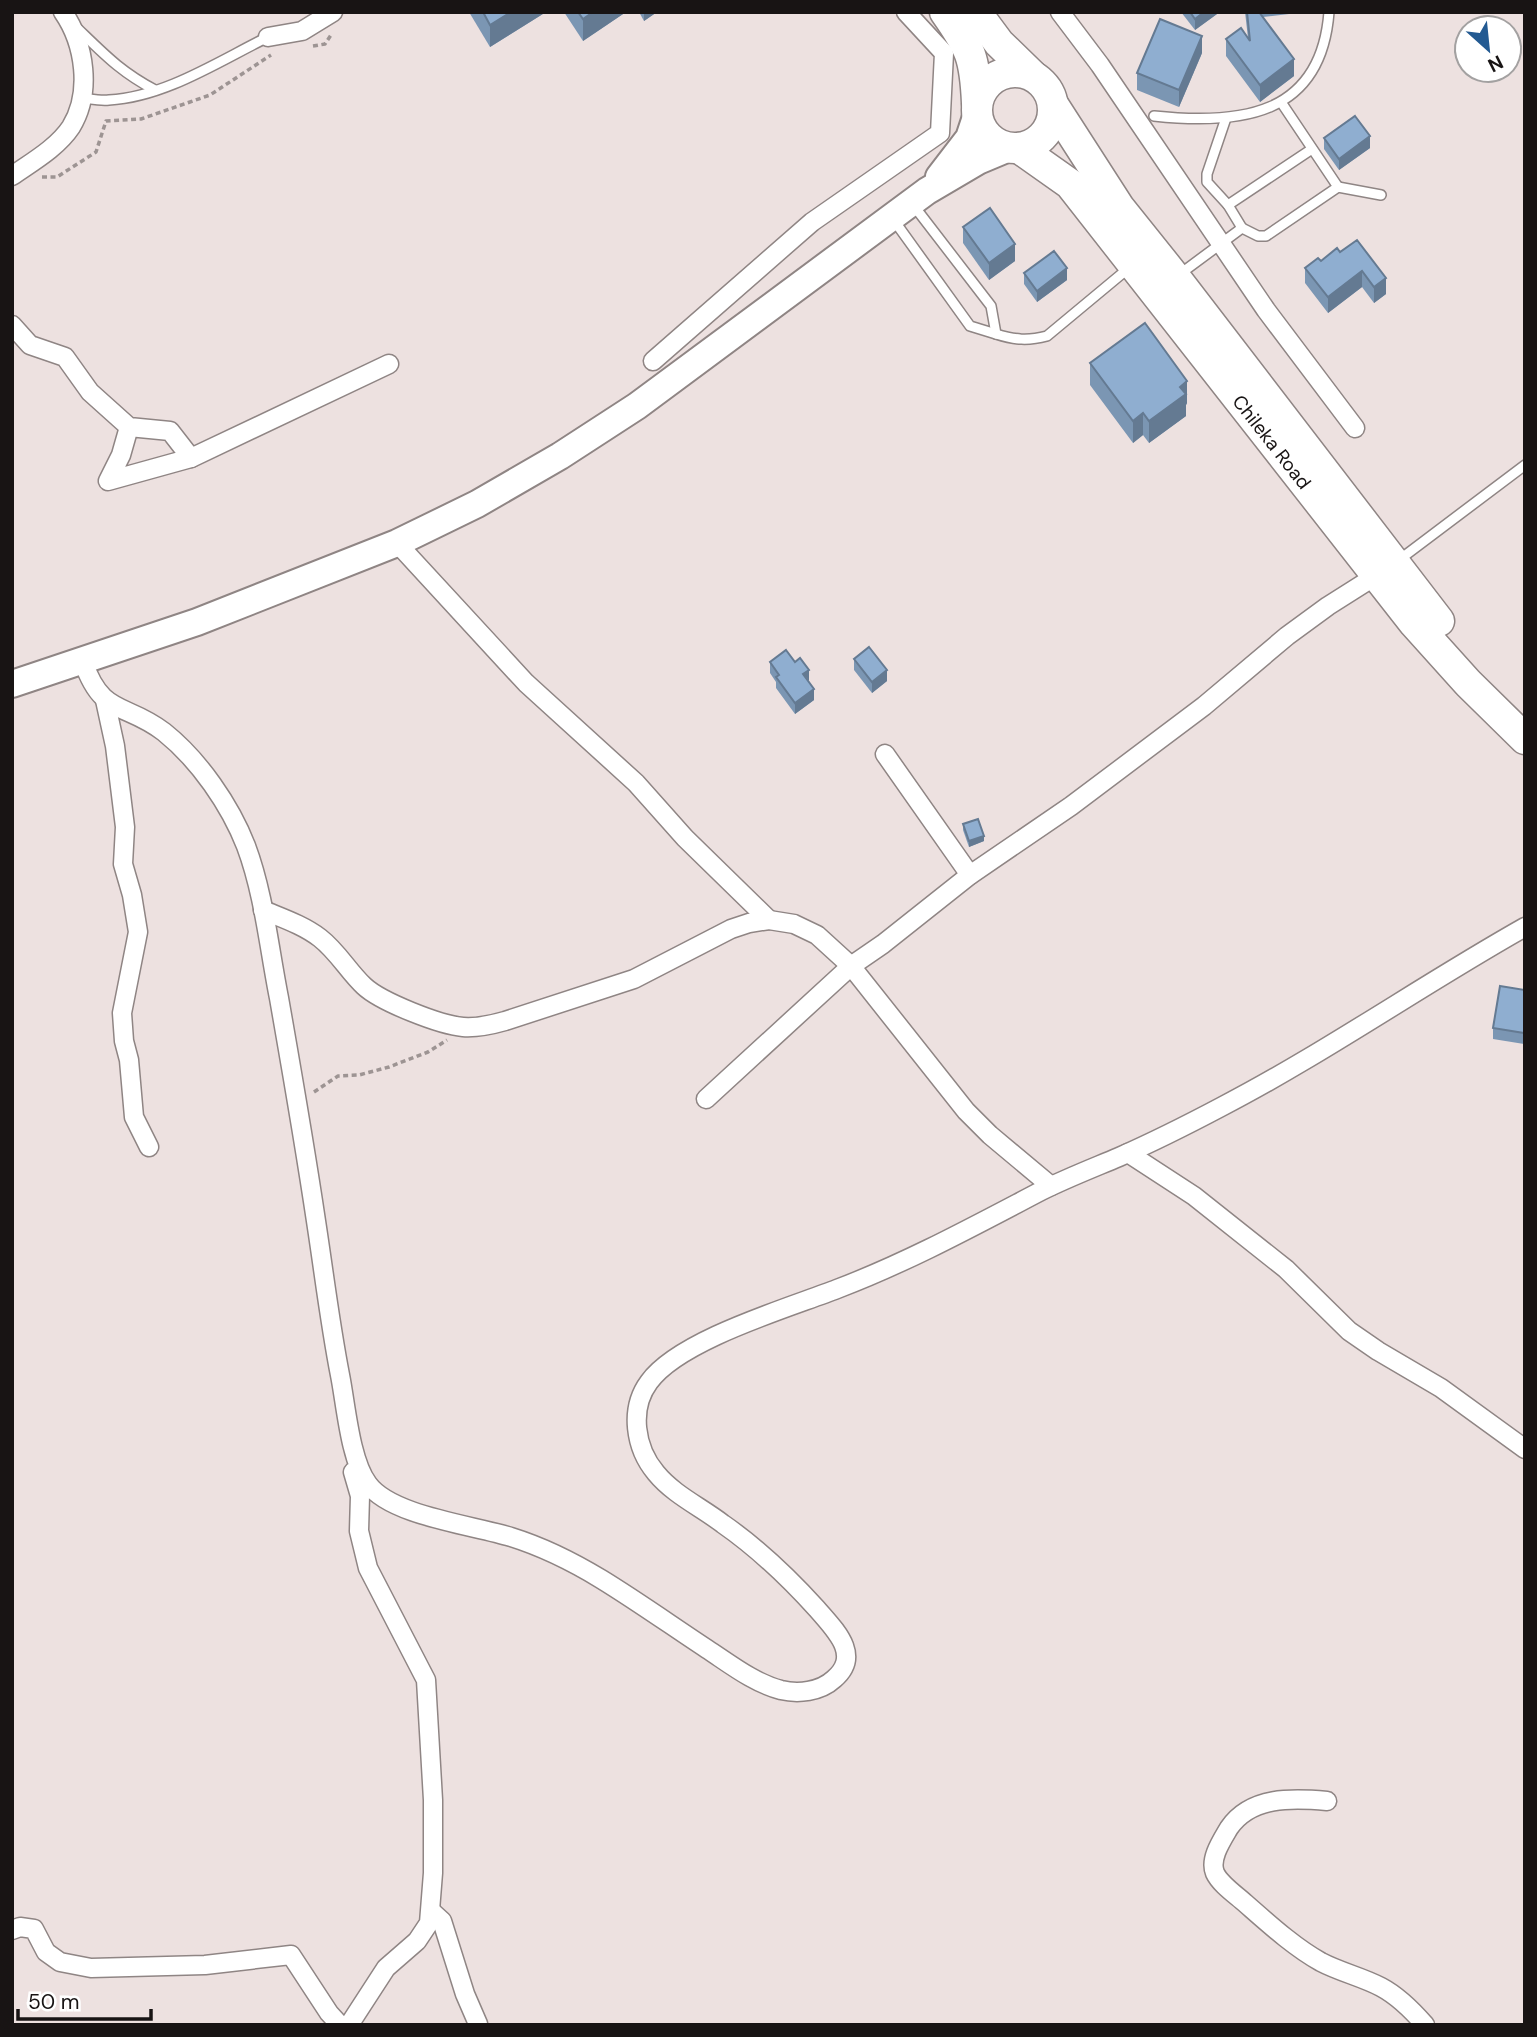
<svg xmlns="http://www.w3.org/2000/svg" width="1537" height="2037" font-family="'DM Sans',sans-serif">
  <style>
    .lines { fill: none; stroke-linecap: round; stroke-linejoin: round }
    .service-casing { stroke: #8f8584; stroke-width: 12 }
    .minor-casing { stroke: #8f8584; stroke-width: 21 }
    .secondary-casing { stroke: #8f8584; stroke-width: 30 }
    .trunk-casing { stroke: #8f8584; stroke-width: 33 }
    .path { stroke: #9d9493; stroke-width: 3.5; stroke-dasharray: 5 3.5; stroke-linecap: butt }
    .service { stroke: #fff; stroke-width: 9 }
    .minor { stroke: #fff; stroke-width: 18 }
    .secondary { stroke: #fff; stroke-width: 26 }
    .trunk { stroke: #fff; stroke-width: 30 }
    .wall { fill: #7b96b3 }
    .shaded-wall { fill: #647a92 }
    .building { fill: #8faed0; stroke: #647a92; stroke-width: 2 }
    .labels { text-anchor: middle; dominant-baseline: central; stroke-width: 5; stroke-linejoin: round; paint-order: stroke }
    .street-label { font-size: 19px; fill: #181414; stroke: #fff }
  </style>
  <rect width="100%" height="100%" fill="#ede1e0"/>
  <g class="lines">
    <defs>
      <g id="service">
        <path d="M78 29C105 55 121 72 155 90"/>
        <path d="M82 98C91 99 100 101 109 100 165 97 219 61 268 37"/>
        <path d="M1281 102 1338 187"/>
        <path d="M1154 116C1239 125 1321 117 1329 12"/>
        <path d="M1226 118 1207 174V182L1228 205"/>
        <path d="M914 206 991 306 996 334C1015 340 1028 341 1047 336L1130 267"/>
        <path d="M893 219 970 326 996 334"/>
        <path d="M1242 228 1228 205 1312 149"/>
        <path d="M1180 274 1242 228 1258 236H1266L1338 187 1381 195"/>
        <path d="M1399 560 1525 465"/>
      </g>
      <g id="minor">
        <path d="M1060 12 1100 65 1266 310 1355 428"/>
        <path d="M268 37 302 31 333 12"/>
        <path d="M12 176C32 162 57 148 71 127 92 93 85 44 63 12"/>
        <path d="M12 325 30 345 65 357 90 392 129 427 170 431 191 458 108 481 121 455 129 427"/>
        <path d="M653 361 812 222 940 133 944 53 906 12"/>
        <path d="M191 458 389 364"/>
        <path d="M397 543 526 683 636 783 685 838 769 920"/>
        <path d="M83 661C102 717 125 702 164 732 199 760 230 805 246 846 264 894 269 948 279 998 292 1072 305 1147 316 1221 324 1273 330 1324 340 1375 346 1405 350 1460 368 1484 391 1516 473 1525 511 1537 543 1547 573 1562 601 1579 637 1601 672 1626 707 1649 730 1664 754 1683 781 1690 798 1694 820 1692 834 1679 862 1655 835 1630 817 1609 788 1577 759 1549 723 1524 701 1507 674 1495 656 1473 635 1448 629 1409 649 1382 679 1340 788 1308 837 1289 908 1262 974 1226 1041 1191 1067 1178 1093 1168 1119 1157 1153 1142 1187 1125 1221 1107 1325 1053 1422 985 1525 927"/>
        <path d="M105 700 115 746 125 827 123 864 132 895 138 932 122 1013 124 1041 129 1060 134 1117 149 1147"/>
        <path d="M885 754 970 875"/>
        <path d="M263 910C282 918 303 925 320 938 338 952 348 971 364 986 381 1002 440 1025 463 1027 477 1028 491 1025 505 1021L634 979 731 929 749 923 769 920 794 924 817 935 851 966 966 1111 990 1135 1051 1186"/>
        <path d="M706 1099 851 966 883 944 970 875 1071 806 1204 706 1287 636 1328 606 1377 575"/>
        <path d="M1128 1153 1194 1196 1286 1269 1349 1331 1378 1351 1441 1388 1525 1449"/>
        <path d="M1327 1801C1292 1798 1251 1796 1229 1828 1222 1840 1209 1859 1215 1873 1220 1884 1236 1895 1245 1903 1269 1924 1294 1947 1321 1962 1340 1972 1362 1977 1381 1987 1398 1996 1412 2010 1425 2025"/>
        <path d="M431 1911 442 1921 465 1994 478 2024"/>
        <path d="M12 1930 20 1927 34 1929 46 1952 60 1962 91 1968 205 1965 291 1955 329 2013 340 2025"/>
        <path d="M349 2025 386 1968 417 1941 429 1923 433 1873V1800L426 1680 368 1568 359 1531 360 1496 353 1472"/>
      </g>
      <g id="secondary">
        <path d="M939 177 969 138 977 114"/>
        <path d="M12 684 197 622 397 543 477 504 560 456 637 406 927 191 978 161 1009 148"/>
      </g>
      <g id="trunk">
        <path d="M945 12C971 49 975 58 977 103"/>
        <path d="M976 12 999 43 1032 75"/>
        <circle cx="1015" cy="110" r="38"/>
        <path d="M1054 106 1119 207 1175 277 1439 621"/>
        <path id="s1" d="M1019 148 1070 184 1414 623 1468 683 1525 739"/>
      </g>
    </defs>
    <use href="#service" class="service-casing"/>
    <use href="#minor" class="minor-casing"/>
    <use href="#secondary" class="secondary-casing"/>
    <use href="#trunk" class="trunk-casing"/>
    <g class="path">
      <path d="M313 46 325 44 331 35"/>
      <path d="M42 177H57L96 152 106 121 141 119 210 95 271 55"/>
      <path d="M314 1092 338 1076 359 1075 389 1067 428 1052 447 1040"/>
    </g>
    <use href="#service" class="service"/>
    <use href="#minor" class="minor"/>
    <use href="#secondary" class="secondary"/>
    <use href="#trunk" class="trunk"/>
  </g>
  <g class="wall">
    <path d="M469 12H546L490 47Z"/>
    <path d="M564 12H626L583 41Z"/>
    <path d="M639 12H657L644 21Z"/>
    <path d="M1181 12H1217V14L1195 30Z"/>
    <path d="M1245 12H1306L1263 17 1294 76 1260 102 1226 56V39L1248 38Z"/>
    <path d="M1202 53 1179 107 1137 90V73Z"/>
    <path d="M1324 138 1370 148 1339 170 1324 149Z"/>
    <path d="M963 227 1015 261 989 280 963 243Z"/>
    <path d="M1357 240 1386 294 1374 303 1362 287 1328 313 1305 283V268L1340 252Z"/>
    <path d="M1024 273 1067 280 1037 302 1024 284Z"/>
    <path d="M1090 363 1187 403 1186 405V416L1149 443 1143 435 1133 443 1090 385Z"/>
    <path d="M854 659 887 681 872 693 854 670Z"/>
    <path d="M770 662 809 682 814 700 795 714 776 688V682L770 673Z"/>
    <path d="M963 824 984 841 969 847 963 830Z"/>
    <path d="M1525 990 1524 1044 1493 1039V1028Z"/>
  </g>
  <g class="shaded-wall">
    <path d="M511 12H546L490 47V25Z"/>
    <path d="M593 12H626L583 41V19Z"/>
    <path d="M644 12H657L644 21Z"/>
    <path d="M1204 12H1217V14L1195 30V19Z"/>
    <path d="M1202 36V53L1179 107V90Z"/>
    <path d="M1294 59V76L1260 102V85Z"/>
    <path d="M1370 136V148L1339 170V159Z"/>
    <path d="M1015 244V261L989 280V263Z"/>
    <path d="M1067 268V280L1037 302V291Z"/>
    <path d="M1362 271V287L1328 313V297Z"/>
    <path d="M1386 278V294L1374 303V287Z"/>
    <path d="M1187 381V403L1186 405V416L1149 443V421L1180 387Z"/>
    <path d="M1143 413V435L1133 443V421Z"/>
    <path d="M809 670V681L803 674Z"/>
    <path d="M887 670V681L872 693V682Z"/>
    <path d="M814 689V700L795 714V703Z"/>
    <path d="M984 836V841L969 847V841Z"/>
  </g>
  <g class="building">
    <path d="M483 12H511L490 25Z"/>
    <path d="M578 12H593L583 19Z"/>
    <path d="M1190 12H1204L1195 19Z"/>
    <path d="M1247 12H1259L1294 59 1260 85 1226 39 1241 28 1250 41Z"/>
    <path d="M1160 19 1202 36 1179 90 1137 73Z"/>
    <path d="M1355 116 1370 136 1339 159 1324 138Z"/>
    <path d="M990 208 1015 244 989 263 963 227Z"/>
    <path d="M1357 240 1386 278 1374 287 1362 271 1328 297 1305 268 1318 258 1321 261 1337 248 1340 252Z"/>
    <path d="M1054 251 1067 268 1037 291 1024 273Z"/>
    <path d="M1145 323 1187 381 1180 387 1186 394 1149 421 1143 413 1133 421 1090 363Z"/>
    <path d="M869 647 887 670 872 682 854 659Z"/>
    <path d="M786 650 795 662 800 658 809 670 803 674 814 689 795 703 776 677 779 675 770 662Z"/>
    <path d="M978 819 984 836 969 841 963 824Z"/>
    <path d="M1500 986 1525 990 1524 1033 1493 1028Z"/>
  </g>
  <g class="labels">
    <g class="street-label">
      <text stroke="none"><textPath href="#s1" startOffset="390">Chileka Road</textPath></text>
    </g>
  </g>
  <rect width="1537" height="2037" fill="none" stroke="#181414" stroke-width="28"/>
  <g transform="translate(1488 49) rotate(153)"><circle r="33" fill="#ffffff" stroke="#a3a1a1" stroke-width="2"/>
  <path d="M0-5L12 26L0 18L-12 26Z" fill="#235a92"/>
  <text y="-10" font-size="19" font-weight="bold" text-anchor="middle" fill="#181414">N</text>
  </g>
  <path d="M18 2009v10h133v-10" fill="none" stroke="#181414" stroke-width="3.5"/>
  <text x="28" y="2009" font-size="21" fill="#181414" stroke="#ffffff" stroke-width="5" paint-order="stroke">50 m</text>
</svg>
